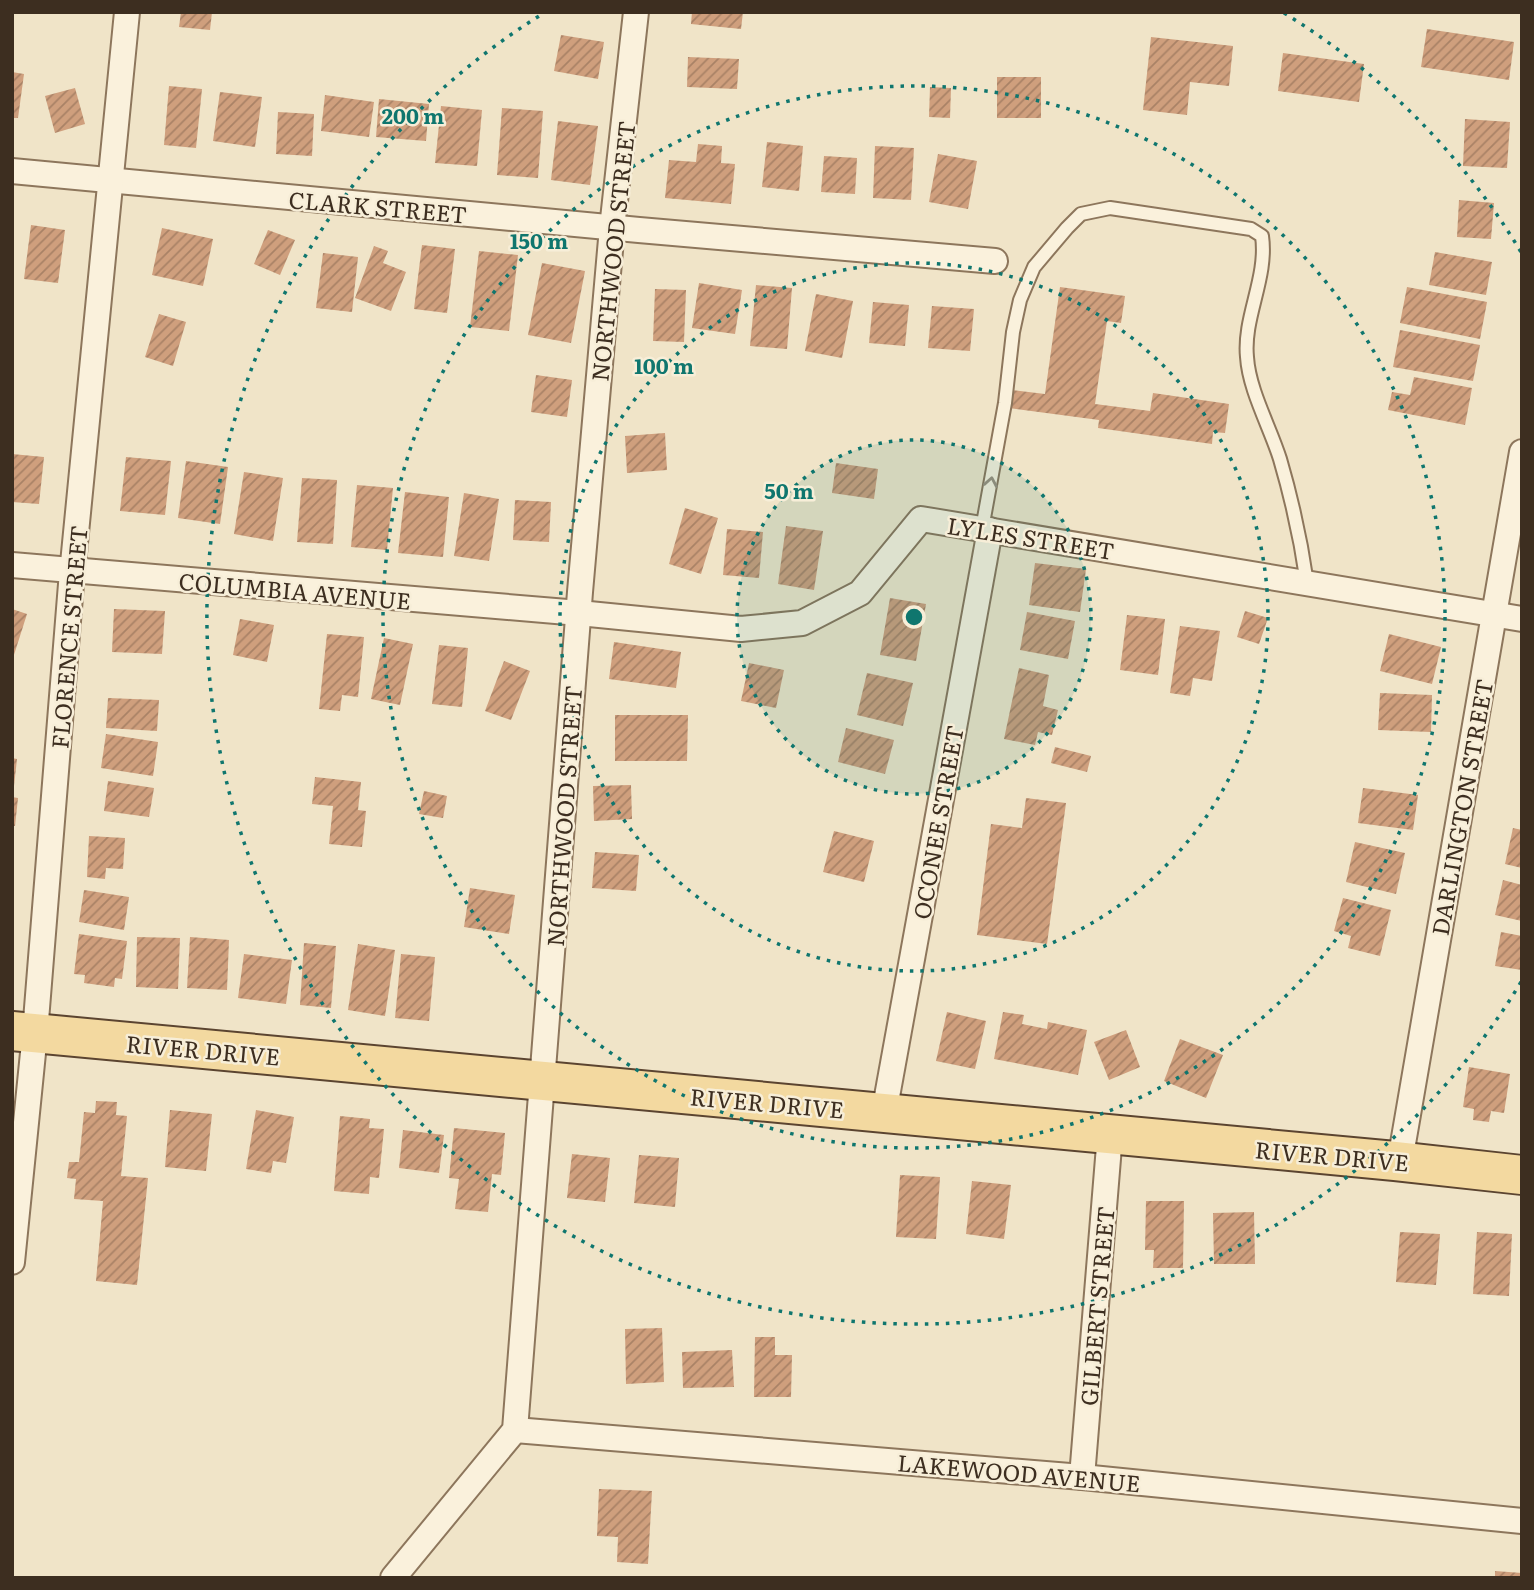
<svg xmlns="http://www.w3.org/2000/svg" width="1534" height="1590" font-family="Literata,serif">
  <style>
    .building { fill: url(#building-hatch) }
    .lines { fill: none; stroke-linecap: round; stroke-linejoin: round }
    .service-casing { stroke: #8d765c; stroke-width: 16 }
    .minor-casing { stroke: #8d765c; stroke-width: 28 }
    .primary-casing { stroke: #5b4430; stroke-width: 42 }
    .service { stroke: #faf1dc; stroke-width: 12 }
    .minor { stroke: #faf1dc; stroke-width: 24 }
    .primary { stroke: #f3d9a0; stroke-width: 38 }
    .oneway { stroke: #9c907e }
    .ring { fill: none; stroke: #0f766e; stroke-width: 3.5; stroke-dasharray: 3.5 7 }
    .labels { text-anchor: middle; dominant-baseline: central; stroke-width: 5; stroke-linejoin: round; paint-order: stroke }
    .street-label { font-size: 23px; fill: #3d2e20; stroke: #f7eed8 }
    .centre { fill: #0f766e; stroke: #f7eed8; stroke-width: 3.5 }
    .ring-label { font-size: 21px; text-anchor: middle; font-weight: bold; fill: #0f766e; stroke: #f7eed8; stroke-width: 5; stroke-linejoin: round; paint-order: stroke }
  </style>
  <defs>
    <pattern id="building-hatch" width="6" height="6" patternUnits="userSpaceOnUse" patternTransform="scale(1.75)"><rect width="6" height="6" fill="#cf9f7d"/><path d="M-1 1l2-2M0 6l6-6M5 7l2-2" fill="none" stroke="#a98266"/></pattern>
  </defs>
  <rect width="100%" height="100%" fill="#f0e4c8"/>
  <g class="building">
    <path d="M181 12H212L210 30 179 27Z"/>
    <path d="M692 12H743L741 29 691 24Z"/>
    <path d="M1427 29 1514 42 1509 80 1421 67Z"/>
    <path d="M561 35 604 42 598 79 554 71Z"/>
    <path d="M1151 37 1233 46 1229 86 1190 82 1187 115 1143 110Z"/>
    <path d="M1283 53 1364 64 1359 102 1278 91Z"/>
    <path d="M688 57 739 59 737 89 687 87Z"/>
    <path d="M12 72 24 74 18 118H12Z"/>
    <rect x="997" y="77" width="44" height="41"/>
    <path d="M169 86 202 89 196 148 164 145Z"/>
    <path d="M930 87 951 88 950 118 929 117Z"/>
    <path d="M75 88 85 124 55 133 45 96Z"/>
    <path d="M220 92 262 97 255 147 213 141Z"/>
    <path d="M325 95 374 102 369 137 321 131Z"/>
    <path d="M379 99 429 104 426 141 376 137Z"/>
    <path d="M441 106 482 110 477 166 435 163Z"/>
    <path d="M502 108 543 111 538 178 497 175Z"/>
    <path d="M278 112 314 114 312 156 276 154Z"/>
    <path d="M1465 119 1510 122 1507 168 1463 166Z"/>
    <path d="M558 121 598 126 590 185 551 180Z"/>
    <path d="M767 142 803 146 799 191 762 187Z"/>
    <path d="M698 144 722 146 721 163 735 164 731 204 665 198 669 160 696 162Z"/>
    <path d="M875 146 914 148 911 200 873 198Z"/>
    <path d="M938 154 977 161 968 209 929 202Z"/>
    <path d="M824 156 857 158 855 194 821 192Z"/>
    <path d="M1459 200 1494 203 1491 239 1457 237Z"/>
    <path d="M31 225 65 230 58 283 24 279Z"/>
    <path d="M162 228 213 239 203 286 152 275Z"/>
    <path d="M268 230 295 240 280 275 254 264Z"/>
    <path d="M422 245 455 249 447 313 414 309Z"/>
    <path d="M374 246 388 251 383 263 406 272 391 311 355 298Z"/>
    <path d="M479 251 518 255 509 331 470 327Z"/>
    <path d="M1435 252 1492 262 1486 295 1429 285Z"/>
    <path d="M323 253 358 257 352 312 316 308Z"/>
    <path d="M542 263 585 271 571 343 528 335Z"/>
    <path d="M699 283 742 290 735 334 692 328Z"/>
    <path d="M756 285 792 288 787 349 750 346Z"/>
    <path d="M1060 287 1125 296 1121 323 1107 321 1095 404 1150 411 1153 393 1229 404 1225 433 1213 432 1212 444 1098 428 1099 420 1009 408 1012 390 1045 394Z"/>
    <path d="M1407 287 1487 302 1480 339 1400 323Z"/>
    <path d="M655 289 686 290 684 342 653 341Z"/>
    <path d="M816 294 853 301 842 358 805 351Z"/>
    <path d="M873 302 909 305 905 346 869 343Z"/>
    <path d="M932 306 974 309 970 351 928 348Z"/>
    <path d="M159 314 186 322 173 366 145 357Z"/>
    <path d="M1400 330 1480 345 1473 381 1393 367Z"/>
    <path d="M536 375 572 380 567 417 531 412Z"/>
    <path d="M1414 377 1472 388 1465 425 1388 410 1392 392 1410 395Z"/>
    <path d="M665 433 667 470 627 473 625 436Z"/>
    <path d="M12 454 44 457 39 504 12 502Z"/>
    <path d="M126 457 171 461 165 515 120 511Z"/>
    <path d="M186 461 228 467 220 524 178 518Z"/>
    <path d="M836 463 878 469 874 499 832 493Z"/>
    <path d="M244 472 283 478 273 541 234 534Z"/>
    <path d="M302 478 337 480 333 544 297 542Z"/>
    <path d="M357 485 393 488 387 550 351 547Z"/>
    <path d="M405 492 449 497 443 557 398 553Z"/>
    <path d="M464 493 499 499 489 561 454 556Z"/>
    <path d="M515 500 551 502 549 542 513 540Z"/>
    <path d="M685 508 718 518 701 574 669 564Z"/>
    <path d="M786 526 823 531 814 590 778 584Z"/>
    <path d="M727 529 763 532 759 578 723 575Z"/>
    <path d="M1035 563 1086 569 1080 612 1029 605Z"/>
    <path d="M890 598 926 604 916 661 880 655Z"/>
    <path d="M12 609 27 614 13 658H12Z"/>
    <path d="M114 609 165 611 162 654 112 652Z"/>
    <path d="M1245 611 1268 618 1259 644 1237 637Z"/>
    <path d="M1027 612 1075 621 1068 659 1020 650Z"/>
    <path d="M1127 615 1165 619 1158 675 1120 670Z"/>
    <path d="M240 619 274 625 267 662 233 655Z"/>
    <path d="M1180 626 1220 631 1212 681 1193 678 1190 696 1170 693Z"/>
    <path d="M327 634 364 637 358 697 342 695 340 711 319 709Z"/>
    <path d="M1389 634 1441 647 1432 684 1380 671Z"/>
    <path d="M384 638 413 644 400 705 371 699Z"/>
    <path d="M614 642 681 652 676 688 609 679Z"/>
    <path d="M439 645 468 648 462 707 432 704Z"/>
    <path d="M504 661 530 671 511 720 485 711Z"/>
    <path d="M749 663 784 670 776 708 741 701Z"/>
    <path d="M1019 668 1049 675 1043 706 1058 710 1052 735 1038 732 1035 745 1004 739Z"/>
    <path d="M867 673 913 683 903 726 857 715Z"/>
    <path d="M1380 693 1432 695 1431 732 1378 730Z"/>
    <path d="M108 698 159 700 157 731 106 728Z"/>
    <path d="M615 715H688L687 761H615Z"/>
    <path d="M846 728 894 740 885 774 838 762Z"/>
    <path d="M106 734 158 742 153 776 101 768Z"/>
    <path d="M1055 747 1091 756 1087 772 1051 763Z"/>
    <path d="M12 758 17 759 14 786H12Z"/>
    <path d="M315 777 361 782 358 810 366 811 362 847 329 844 333 806 312 804Z"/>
    <path d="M108 781 154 788 149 817 104 811Z"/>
    <path d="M631 785 632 819 594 821 593 786Z"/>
    <path d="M1363 788 1418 795 1413 830 1358 823Z"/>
    <path d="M424 791 447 796 443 818 419 814Z"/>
    <path d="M12 797 18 798 15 826H12Z"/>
    <path d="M1026 798 1066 803 1047 944 977 935 991 824 1022 828Z"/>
    <path d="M1513 828 1522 830V868L1505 864Z"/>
    <path d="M834 831 874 841 864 882 823 872Z"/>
    <path d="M89 836 125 838 123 869 106 868 105 879 87 877Z"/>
    <path d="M1355 842 1405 853 1396 894 1346 882Z"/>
    <path d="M595 852 639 855 636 891 592 888Z"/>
    <path d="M1503 880 1522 885V921L1495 915Z"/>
    <path d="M470 888 515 895 509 934 464 927Z"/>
    <path d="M84 890 129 897 124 930 79 922Z"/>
    <path d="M1343 898 1391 910 1380 956 1348 948 1351 936 1334 931Z"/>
    <path d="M1501 932 1522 936V970L1495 966Z"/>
    <path d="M79 934 127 941 122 979 115 978 114 987 84 983 85 975 74 974Z"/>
    <path d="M137 937 180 938 178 989 136 987Z"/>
    <path d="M190 937 229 940 227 990 187 988Z"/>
    <path d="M304 943 336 946 331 1008 300 1005Z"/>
    <path d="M358 944 395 950 385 1016 348 1010Z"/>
    <path d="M244 954 292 960 286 1004 238 998Z"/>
    <path d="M401 954 435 957 429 1021 395 1018Z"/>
    <path d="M947 1012 986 1021 975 1069 936 1061Z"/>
    <path d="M1003 1012 1024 1015 1022 1024 1047 1029 1048 1022 1087 1030 1078 1075 994 1059Z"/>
    <path d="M1126 1030 1140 1067 1109 1080 1094 1042Z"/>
    <path d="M1180 1039 1223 1055 1206 1098 1164 1081Z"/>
    <path d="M1469 1067 1510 1074 1504 1113 1491 1111 1489 1122 1473 1120 1474 1109 1463 1107Z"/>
    <path d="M96 1101 117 1102 116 1115 127 1116 121 1176 148 1178 137 1285 96 1281 103 1201 74 1199 76 1179 67 1178 69 1162H79L84 1112 95 1113Z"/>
    <path d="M170 1110 212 1114 206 1171 165 1167Z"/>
    <path d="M256 1110 294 1117 286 1163 273 1161 271 1173 246 1169Z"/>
    <path d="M340 1116 370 1119 369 1128 384 1129 379 1178 370 1177 369 1194 334 1191Z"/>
    <path d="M454 1128 505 1133 501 1175 492 1174 488 1212 455 1209 459 1179 449 1178Z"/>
    <path d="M403 1130 444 1135 439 1173 399 1168Z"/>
    <path d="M572 1154 610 1158 605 1202 567 1198Z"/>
    <path d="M639 1155 679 1158 675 1207 634 1203Z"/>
    <path d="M900 1175 940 1177 936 1239 896 1237Z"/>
    <path d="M972 1181 1011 1185 1004 1239 966 1234Z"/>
    <path d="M1146 1201H1184L1183 1268H1153L1154 1250H1145Z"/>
    <path d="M1254 1212 1255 1264H1214L1213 1213Z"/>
    <path d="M1400 1232 1440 1234 1436 1285 1396 1282Z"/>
    <path d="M1477 1232 1512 1234 1509 1296 1473 1294Z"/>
    <path d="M662 1328 664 1382 626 1384 625 1329Z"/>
    <path d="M755 1337H775V1355H792L791 1397H754Z"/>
    <path d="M732 1350 734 1387 683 1388 682 1352Z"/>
    <path d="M599 1489 652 1491 648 1564 617 1562 618 1537 597 1536Z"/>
    <path d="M1495 1571 1522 1573V1578H1495Z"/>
  </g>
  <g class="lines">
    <defs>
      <path id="service" d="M982 529 1005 403 1013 332 1020 300 1034 267 1067 228 1081 214 1110 208 1251 229 1262 236C1268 278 1243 317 1247 357 1249 390 1270 427 1280 459 1292 500 1301 541 1307 583"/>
      <g id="minor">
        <path d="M12 171 639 230 995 261"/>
        <path d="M12 565 579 613 741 629 802 623 860 593 921 519 1522 619"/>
        <path d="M884 1113 990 530"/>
        <path d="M1400 1161 1522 452"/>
        <path d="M12 1262 35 1033 71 584 127 12"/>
        <path d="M515 1430 1082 1477 1522 1521"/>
        <path d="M1082 1477 1110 1134"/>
        <path d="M393 1578 515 1430 580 592 612 228 636 12"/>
      </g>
      <path id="primary" d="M12 1031 1395 1161 1522 1175"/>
    </defs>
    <use href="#service" class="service-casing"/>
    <use href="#minor" class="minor-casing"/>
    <use href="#primary" class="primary-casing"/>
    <use href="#service" class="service"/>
    <use href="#minor" class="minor"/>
    <use href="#primary" class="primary"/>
  </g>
  <defs><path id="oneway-chevron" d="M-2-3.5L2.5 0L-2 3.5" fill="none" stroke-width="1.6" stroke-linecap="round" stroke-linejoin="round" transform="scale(1.75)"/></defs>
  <use class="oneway" href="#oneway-chevron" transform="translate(991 482) rotate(-80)"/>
  <circle cx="914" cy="617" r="177" fill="#0f766e" fill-opacity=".12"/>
  <g class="ring">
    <circle cx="914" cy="617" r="177"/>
    <circle cx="914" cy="617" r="354"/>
    <circle cx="914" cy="617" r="531"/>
    <path d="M1521 982A708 708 0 1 1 544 13M1284 13A708 708 0 0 1 1521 252"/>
  </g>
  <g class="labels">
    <g class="street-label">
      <text transform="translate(378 206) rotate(5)">CLARK STREET</text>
      <text transform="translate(612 251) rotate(-84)">NORTHWOOD STREET</text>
      <text transform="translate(1031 537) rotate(9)">LYLES STREET</text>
      <text transform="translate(295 590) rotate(5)">COLUMBIA AVENUE</text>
      <text transform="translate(68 637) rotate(-85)">FLORENCE STREET</text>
      <text transform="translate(1461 807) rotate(-80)">DARLINGTON STREET</text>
      <text transform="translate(563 816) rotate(-86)">NORTHWOOD STREET</text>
      <text transform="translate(937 822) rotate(-80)">OCONEE STREET</text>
      <text transform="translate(203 1049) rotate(5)">RIVER DRIVE</text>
      <text transform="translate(767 1102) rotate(5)">RIVER DRIVE</text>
      <text transform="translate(1332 1155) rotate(5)">RIVER DRIVE</text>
      <text transform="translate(1096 1306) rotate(-85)">GILBERT STREET</text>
      <text transform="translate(1019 1472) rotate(5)">LAKEWOOD AVENUE</text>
    </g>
  </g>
  <circle cx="914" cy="617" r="10" class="centre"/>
  <g class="ring-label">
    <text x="413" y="124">200 m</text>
    <text x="539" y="249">150 m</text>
    <text x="664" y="374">100 m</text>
    <text x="789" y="499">50 m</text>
  </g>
  <rect width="1534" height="1590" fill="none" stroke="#3d2e20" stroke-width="28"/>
</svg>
